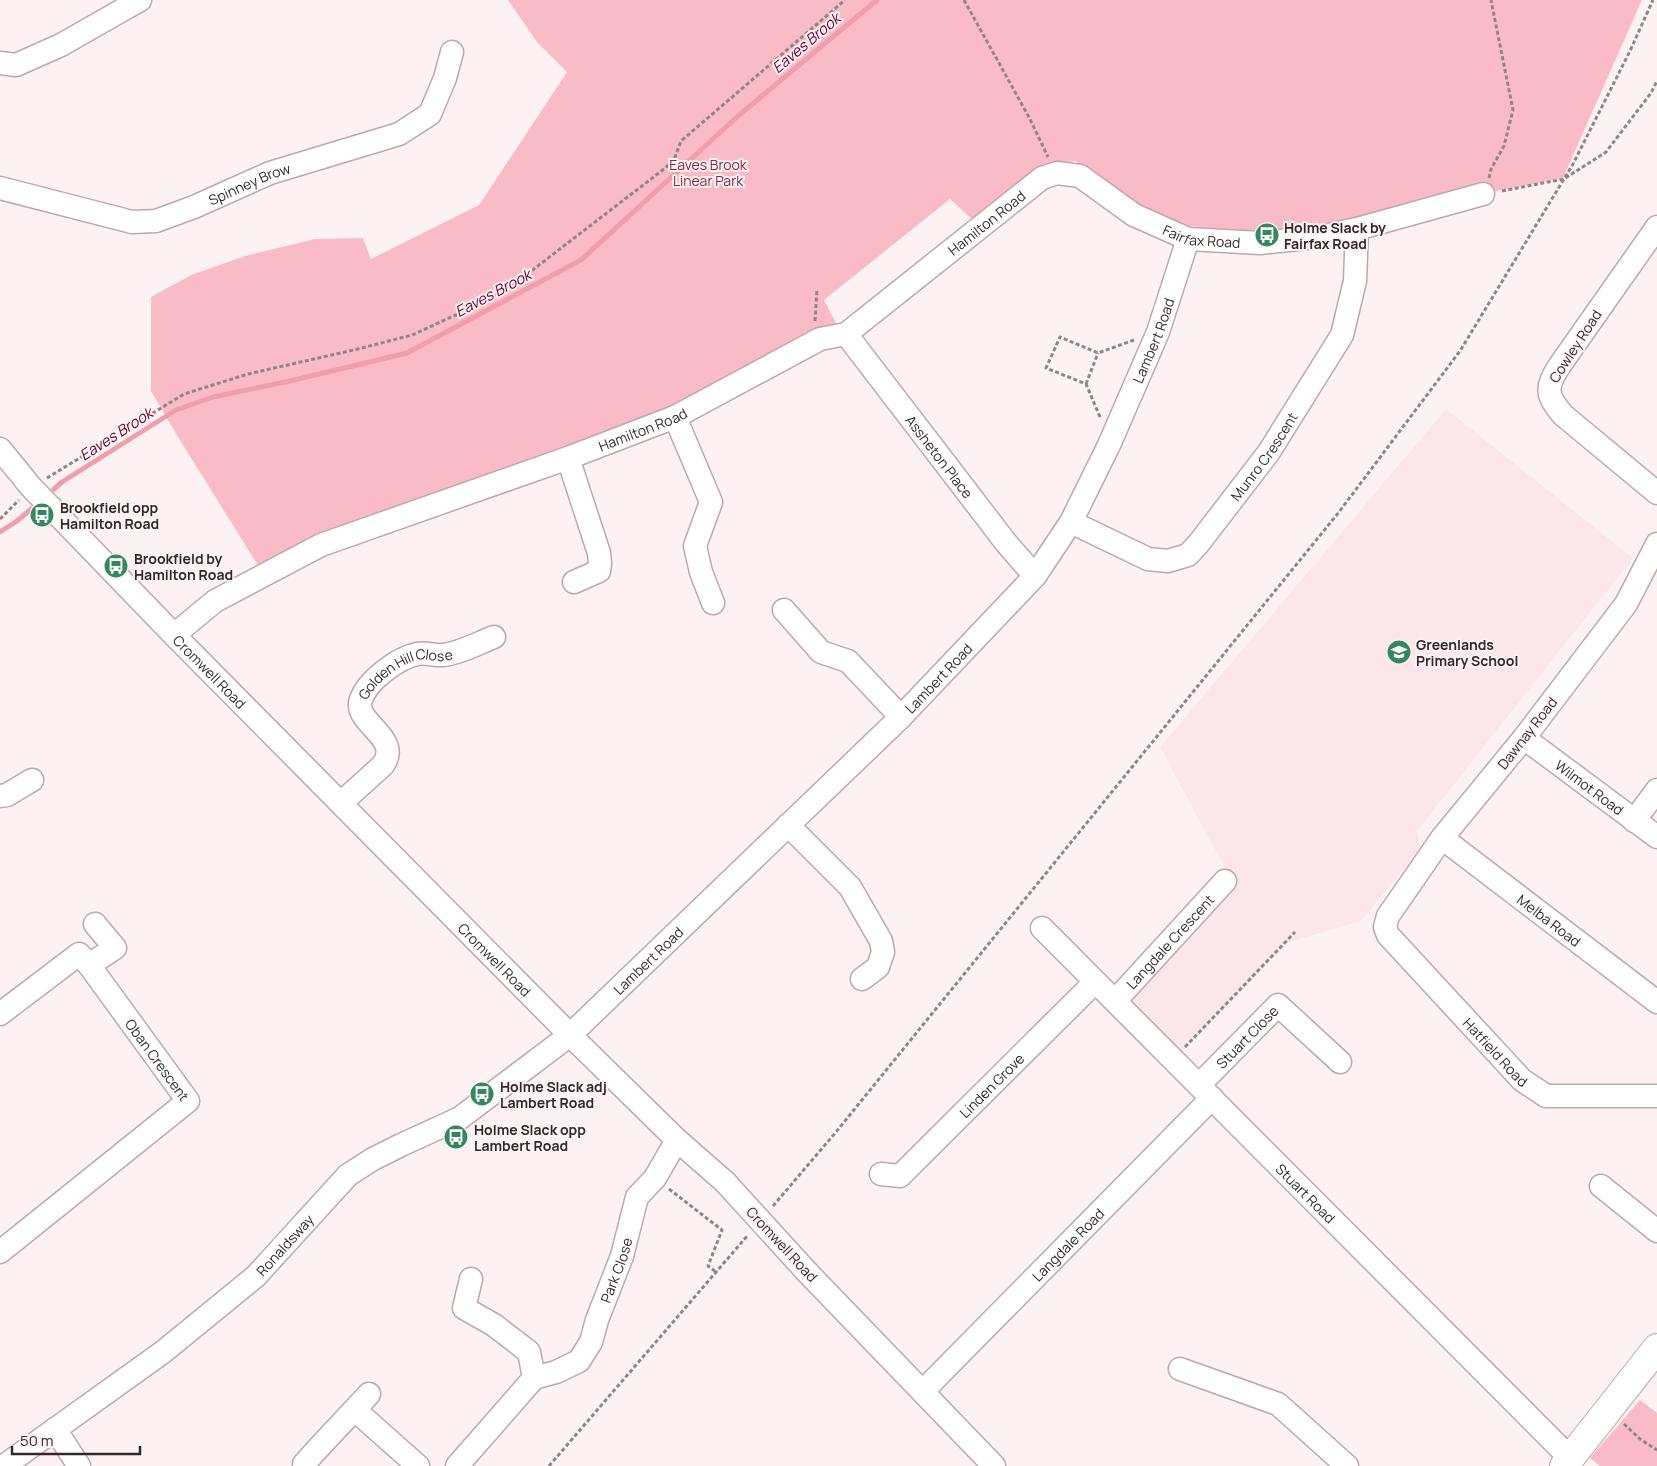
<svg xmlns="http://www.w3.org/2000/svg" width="1657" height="1466" font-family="Manrope,sans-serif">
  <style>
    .built { fill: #fbe6e9 }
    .green { fill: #f9bbc6 }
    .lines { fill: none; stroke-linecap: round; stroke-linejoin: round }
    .stream { stroke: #f09ead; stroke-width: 5 }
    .minor-casing { stroke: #bfa7aa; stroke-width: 25 }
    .major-casing { stroke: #bfa7aa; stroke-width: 30 }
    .path { stroke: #918687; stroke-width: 3; stroke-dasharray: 4 2.5; stroke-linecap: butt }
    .minor { stroke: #fff; stroke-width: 22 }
    .major { stroke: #fff; stroke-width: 28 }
    .minor-bridge-casing { stroke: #bfa7aa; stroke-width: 25; stroke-linecap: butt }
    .minor-bridge { stroke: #fff; stroke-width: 22 }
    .labels { text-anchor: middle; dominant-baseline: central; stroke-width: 4; stroke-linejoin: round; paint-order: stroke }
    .park-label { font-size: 14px; fill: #862842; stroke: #fdf2f3 }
    .street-label { font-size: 14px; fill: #322829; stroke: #fdf2f3 }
    .poi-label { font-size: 14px; font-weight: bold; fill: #322829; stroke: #fdf2f3; text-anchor: start }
    .water-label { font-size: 15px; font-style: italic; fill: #660329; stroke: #fdf2f3 }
  </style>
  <rect width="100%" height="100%" fill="#fdf2f3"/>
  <path class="built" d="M1446 409 1633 558 1417 831 1420 849 1361 921 1289 942 1181 1053 1126 993 1233 883 1160 747Z"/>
  <g class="green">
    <path d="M508 0H1642L1563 178 1268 235 1155 222 1075 161 1042 169 973 220 950 199 824 300 837 325 568 458 259 567 178 437 151 391V297L191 275 245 256 315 239 363 238 371 259 479 205 567 72 537 42Z"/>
    <path d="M1640 1400 1657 1413V1466H1600L1590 1458Z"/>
  </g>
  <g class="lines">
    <g class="stream">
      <path d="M54 489 62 482 176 410 213 397 290 381 407 353 581 260 738 116 877 0"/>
      <path d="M0 532 17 521 31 509"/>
    </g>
    <defs>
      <g id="minor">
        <path d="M0 63 16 65 61 45 140 0"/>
        <path id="s1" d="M0 188 132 222 156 221 194 207 270 173 399 134 430 114 445 78 452 52"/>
        <path d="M1657 227 1560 365C1545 388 1546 395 1563 415L1657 493"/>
        <path id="s2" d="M846 334 1007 544 1035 576"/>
        <path d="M675 417 711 502 695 546 701 572 713 603"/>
        <path id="s3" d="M0 449 31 487 174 635 570 1035 677 1140 725 1182"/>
        <path d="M568 458 599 553 600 564 599 571 574 582"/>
        <path id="s4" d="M1071 522 1148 559 1168 561 1188 555 1199 543 1269 452 1342 335 1355 281 1357 229"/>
        <path id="s5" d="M1657 544 1626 604 1524 738 1442 838 1388 916 1385 927 1388 935 1522 1080 1546 1096H1657"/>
        <path d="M784 610 821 652 848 661 901 717"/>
        <path id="s6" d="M174 635 215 601 321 545 568 458 675 417 820 339 846 334 1042 178 1057 173 1080 176 1134 215 1188 239 1260 243 1319 237 1357 229 1483 194"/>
        <path id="s7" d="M1524 738 1657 837"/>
        <path d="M0 796 7 795 32 780"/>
        <path id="s8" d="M341 803 383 765C403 737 352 723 361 699 368 680 398 658 417 654 426 652 435 656 443 655 461 653 478 643 494 637"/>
        <path d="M1634 821 1657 790"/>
        <path d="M788 825 850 887 881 941 883 952 878 967 862 979"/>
        <path id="s9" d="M1442 838 1657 1002"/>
        <path id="s10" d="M1042 928 1570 1458"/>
        <path d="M89 965 115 948 95 924"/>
        <path id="s11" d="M1115 1001 1225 881"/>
        <path id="s12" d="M0 1014 79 954 89 965 188 1101 0 1252"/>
        <path id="s13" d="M1199 1085 1278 1005 1340 1062"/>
        <path id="s14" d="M881 1174 900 1176 1095 982"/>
        <path d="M1601 1186 1657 1231"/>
        <path d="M807 1272 994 1466"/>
        <path d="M471 1279 464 1308 494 1325 529 1352 534 1378"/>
        <path d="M1180 1369 1278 1404 1347 1466"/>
        <path id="s15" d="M923 1391 1212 1098"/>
        <path d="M355 1410 418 1466"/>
        <path d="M55 1429 79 1466"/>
        <path d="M304 1464C325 1440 347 1418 369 1394"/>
        <path id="s16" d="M4 1466 163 1352 256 1276 348 1175 373 1159 401 1145 460 1118 570 1035 901 717 1035 576 1071 522 1109 445 1158 332 1188 239"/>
        <path id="s17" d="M457 1466 534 1378 556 1372 579 1361 591 1342 597 1320 622 1256 637 1197 655 1178 677 1140"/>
      </g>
      <path id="major" d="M1564 1466 1657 1348"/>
    </defs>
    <use href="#minor" class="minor-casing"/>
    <use href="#major" class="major-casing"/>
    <g class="path">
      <path d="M964 0 1030 119 1048 157"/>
      <path d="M1489 178 1491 169 1504 146 1513 110 1491 0"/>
      <path d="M1502 191 1564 179 1606 152 1651 93 1657 81"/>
      <path d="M815 321 817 289"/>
      <path d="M1086 384 1098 353"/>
      <path d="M1100 417 1086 384 1046 368 1060 337 1098 353 1134 340"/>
      <path d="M47 478 184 394 248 374 358 349 412 335 473 307 513 285 664 169 674 160 681 141 845 0"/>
      <path d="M0 519 19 500"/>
      <path d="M1185 1047 1295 932"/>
      <path d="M669 1189 722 1230 708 1266 716 1272"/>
      <path d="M773 1206 836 1132 1339 512 1460 351 1573 164 1630 51 1653 0"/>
      <path d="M1624 1424 1640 1439 1657 1450"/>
      <path d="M549 1466 748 1235"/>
    </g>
    <use href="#minor" class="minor"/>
    <use href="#major" class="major"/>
    <defs>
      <path id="minor-bridge" d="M725 1182 807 1272"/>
    </defs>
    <use href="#minor-bridge" class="minor-bridge-casing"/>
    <use href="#minor-bridge" class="minor-bridge"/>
  </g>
  <defs>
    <symbol id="bus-disc" viewBox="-11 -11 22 22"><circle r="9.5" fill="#33895d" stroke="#fdf2f3"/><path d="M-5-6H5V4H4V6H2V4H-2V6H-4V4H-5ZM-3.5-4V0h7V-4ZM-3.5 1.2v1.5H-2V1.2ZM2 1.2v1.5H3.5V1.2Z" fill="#fff"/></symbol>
    <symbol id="school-disc" viewBox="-11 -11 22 22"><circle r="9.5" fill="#33895d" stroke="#fdf2f3"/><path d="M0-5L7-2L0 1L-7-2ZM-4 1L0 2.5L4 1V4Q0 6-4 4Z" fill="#fff"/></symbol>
  </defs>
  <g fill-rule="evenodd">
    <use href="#bus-disc" x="1253" y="221" width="28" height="28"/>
    <use href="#bus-disc" x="28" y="501" width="28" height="28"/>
    <use href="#bus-disc" x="102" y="552" width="28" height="28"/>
    <use href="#school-disc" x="1385" y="638" width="28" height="28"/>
    <use href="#bus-disc" x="468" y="1080" width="28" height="28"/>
    <use href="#bus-disc" x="442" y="1123" width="28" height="28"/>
  </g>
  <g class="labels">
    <g class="park-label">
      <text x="708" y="164">Eaves Brook<tspan x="708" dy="16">Linear Park</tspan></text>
    </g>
    <g class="street-label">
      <text stroke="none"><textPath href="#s1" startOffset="261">Spinney Brow</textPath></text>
      <text stroke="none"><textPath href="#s6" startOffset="920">Hamilton Road</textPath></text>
      <text stroke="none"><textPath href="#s6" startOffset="1169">Fairfax Road</textPath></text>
      <text stroke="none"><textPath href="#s16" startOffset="1634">Lambert Road</textPath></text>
      <text transform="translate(1575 346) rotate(-57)">Cowley Road</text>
      <text stroke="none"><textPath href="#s6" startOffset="515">Hamilton Road</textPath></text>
      <text stroke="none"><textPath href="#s4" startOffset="251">Munro Crescent</textPath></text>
      <text stroke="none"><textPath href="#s2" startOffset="154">Assheton Place</textPath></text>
      <text stroke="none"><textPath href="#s3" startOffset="306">Cromwell Road</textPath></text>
      <text stroke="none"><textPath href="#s8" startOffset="188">Golden Hill Close</textPath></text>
      <text stroke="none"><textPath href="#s16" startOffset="1229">Lambert Road</textPath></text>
      <text transform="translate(1527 733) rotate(-52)">Dawnay Road</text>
      <text stroke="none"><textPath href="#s7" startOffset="82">Wilmot Road</textPath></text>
      <text stroke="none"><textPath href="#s9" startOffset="135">Melba Road</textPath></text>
      <text stroke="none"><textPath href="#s11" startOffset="81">Langdale Crescent</textPath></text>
      <text stroke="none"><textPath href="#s3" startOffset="711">Cromwell Road</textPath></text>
      <text stroke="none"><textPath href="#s16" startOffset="824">Lambert Road</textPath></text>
      <text stroke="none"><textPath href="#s13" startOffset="68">Stuart Close</textPath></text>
      <text stroke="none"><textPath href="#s5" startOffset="639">Hatfield Road</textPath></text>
      <text stroke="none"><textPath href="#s12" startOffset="231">Oban Crescent</textPath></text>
      <text stroke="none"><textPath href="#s14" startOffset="148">Linden Grove</textPath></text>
      <text stroke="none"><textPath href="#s10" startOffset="374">Stuart Road</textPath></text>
      <text stroke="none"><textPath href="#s16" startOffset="358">Ronaldsway</textPath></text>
      <text transform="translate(782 1244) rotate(47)">Cromwell Road</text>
      <text stroke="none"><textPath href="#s15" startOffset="206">Langdale Road</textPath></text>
      <text stroke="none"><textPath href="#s17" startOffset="264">Park Close</textPath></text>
    </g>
    <g class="poi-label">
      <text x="1284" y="227">Holme Slack by<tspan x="1284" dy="16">Fairfax Road</tspan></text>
      <text x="60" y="507">Brookfield opp<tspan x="60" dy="16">Hamilton Road</tspan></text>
      <text x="134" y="558">Brookfield by<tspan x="134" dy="16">Hamilton Road</tspan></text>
      <text x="1416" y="644">Greenlands<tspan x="1416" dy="16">Primary School</tspan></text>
      <text x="500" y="1086">Holme Slack adj<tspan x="500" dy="16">Lambert Road</tspan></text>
      <text x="474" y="1129">Holme Slack opp<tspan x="474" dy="16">Lambert Road</tspan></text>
    </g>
    <g class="water-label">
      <text transform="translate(806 43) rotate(-40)">Eaves Brook</text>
      <text transform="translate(493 293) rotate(-28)">Eaves Brook</text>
      <text transform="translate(116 434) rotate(-33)">Eaves Brook</text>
    </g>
  </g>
  <path d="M12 1446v8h128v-8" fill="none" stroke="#322829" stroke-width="2.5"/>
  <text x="20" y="1446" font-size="15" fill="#322829" stroke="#fdf2f3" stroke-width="4" paint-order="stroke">50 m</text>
</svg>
